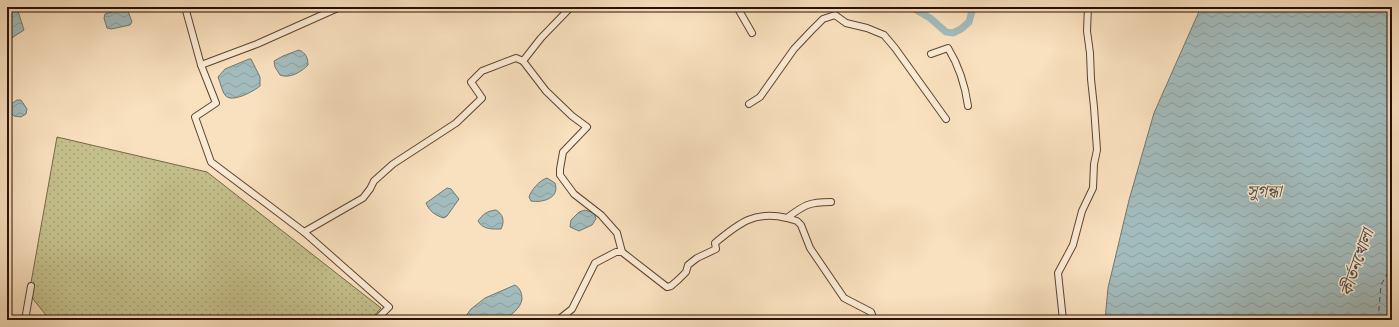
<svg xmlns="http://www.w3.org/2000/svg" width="1399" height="327" font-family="Vollkorn,'Noto Serif Bengali',serif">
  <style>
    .grass { fill: url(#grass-dots); stroke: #766846 }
    .water { fill: url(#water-waves); stroke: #727771 }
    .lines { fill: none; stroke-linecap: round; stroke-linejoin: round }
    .canal { stroke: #a2bbbc; stroke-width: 7 }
    .ferry { stroke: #534c42; stroke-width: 1; stroke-dasharray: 5 4; stroke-linecap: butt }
    .minor-casing { stroke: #5d4430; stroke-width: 8 }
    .minor { stroke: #fbebd5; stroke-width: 6 }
    .labels { text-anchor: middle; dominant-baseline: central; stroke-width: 3; stroke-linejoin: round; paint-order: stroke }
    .water-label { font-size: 17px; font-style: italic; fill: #534c42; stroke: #fbebd5 }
  </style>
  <defs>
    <pattern id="grass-dots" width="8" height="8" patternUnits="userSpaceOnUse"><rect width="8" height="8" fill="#c4c08c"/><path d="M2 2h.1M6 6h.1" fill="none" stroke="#a8a477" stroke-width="1.8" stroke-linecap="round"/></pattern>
    <pattern id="water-waves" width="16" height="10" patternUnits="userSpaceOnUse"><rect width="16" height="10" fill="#a2bbbc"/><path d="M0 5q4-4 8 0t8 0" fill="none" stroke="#8ca0a0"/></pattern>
  </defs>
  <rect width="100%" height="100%" fill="#f9e0be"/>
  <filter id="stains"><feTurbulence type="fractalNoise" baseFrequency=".005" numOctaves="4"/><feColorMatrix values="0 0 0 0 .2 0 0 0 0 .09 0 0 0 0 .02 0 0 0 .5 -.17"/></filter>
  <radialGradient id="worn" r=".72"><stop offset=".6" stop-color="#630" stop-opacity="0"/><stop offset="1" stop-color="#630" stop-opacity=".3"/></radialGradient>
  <path class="grass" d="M57 137 207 172 381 308 370 320H50L29 294Z"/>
  <g class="water">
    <path d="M1201 7H1392V320H1105L1108 288 1129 200 1154 113Z"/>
    <path d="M125 8 128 11 132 22 130 25 111 29 107 28 104 18 105 14Z"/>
    <path d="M14 11H18L24 30 7 41V15Z"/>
    <path d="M299 50C306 53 308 58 308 65 301 72 290 79 280 75L275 67 274 61 283 56Z"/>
    <path d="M249 59H251L260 77V86C254 91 231 104 225 95 222 91 220 82 218 77L225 69Z"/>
    <path d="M17 100H21L27 109 26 114 21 117 14 116 9 111 8 106Z"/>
    <path d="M547 178 555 183C560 198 543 203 531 201L529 197C531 190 540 180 547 178Z"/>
    <path d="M447 188 451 189 459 199 447 216 444 218C436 216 429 211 426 203Z"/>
    <path d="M496 210C503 214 505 221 501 229 493 229 483 230 478 221 483 214 487 211 496 210Z"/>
    <path d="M585 210 594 213 596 219 592 225 579 231 570 227 571 220 579 212Z"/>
    <path d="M515 285C520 288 522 293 522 299 521 308 510 317 501 320 492 322 472 320 463 320L471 309 485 298Z"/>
  </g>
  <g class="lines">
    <path class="canal" d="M911 7 930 18 946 32 953 33 961 29 969 22 972 11 970 7"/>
    <path class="ferry" d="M1378 320 1381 285 1392 265"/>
    <defs>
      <g id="minor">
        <path d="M185 7 201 65"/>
        <path d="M571 7 541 38 523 61 546 91 572 116 587 127 563 152 560 169V175L574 194 601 215 617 233 622 252"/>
        <path d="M737 7 752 33"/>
        <path d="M931 54 948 48C959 66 965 84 968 106"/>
        <path d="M749 104 760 97 794 49 811 31 823 19 835 15 846 23 867 28 884 35 895 48 946 119"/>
        <path d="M787 218 797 221 801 225 810 248 844 298 871 312 874 320"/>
        <path d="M304 232 211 162 195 117 216 103 201 65 257 44 340 7"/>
        <path d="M25 320 31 286"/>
        <path d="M376 320 389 307 304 232 363 198 370 189 374 181 393 164 456 123 482 98 471 82 482 71 516 58 523 61"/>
        <path d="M558 320 572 309 595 263 616 252H622L667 287 671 286 678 280 686 272 688 265 697 258 716 249 715 243C739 223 755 210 787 218 804 205 809 202 831 202"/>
        <path d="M1063 320 1058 273 1073 245 1082 211 1093 188 1094 164 1097 150 1094 107 1091 79 1090 53 1087 31 1088 7"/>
      </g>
    </defs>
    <use href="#minor" class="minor-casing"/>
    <use href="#minor" class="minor"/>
  </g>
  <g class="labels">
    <g class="water-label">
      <text x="1264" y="192">সুগন্ধা</text>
      <text transform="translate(1358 263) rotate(-71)">কীর্তনখোলা</text>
    </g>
  </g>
  <rect width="1399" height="327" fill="none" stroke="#f9e0be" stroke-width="24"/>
  <rect x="8" y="8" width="1383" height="311" fill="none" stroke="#291001" stroke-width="2"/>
  <rect x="12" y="12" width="1375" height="303" fill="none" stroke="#291001"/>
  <rect width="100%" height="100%" filter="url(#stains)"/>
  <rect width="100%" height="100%" fill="url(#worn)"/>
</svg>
